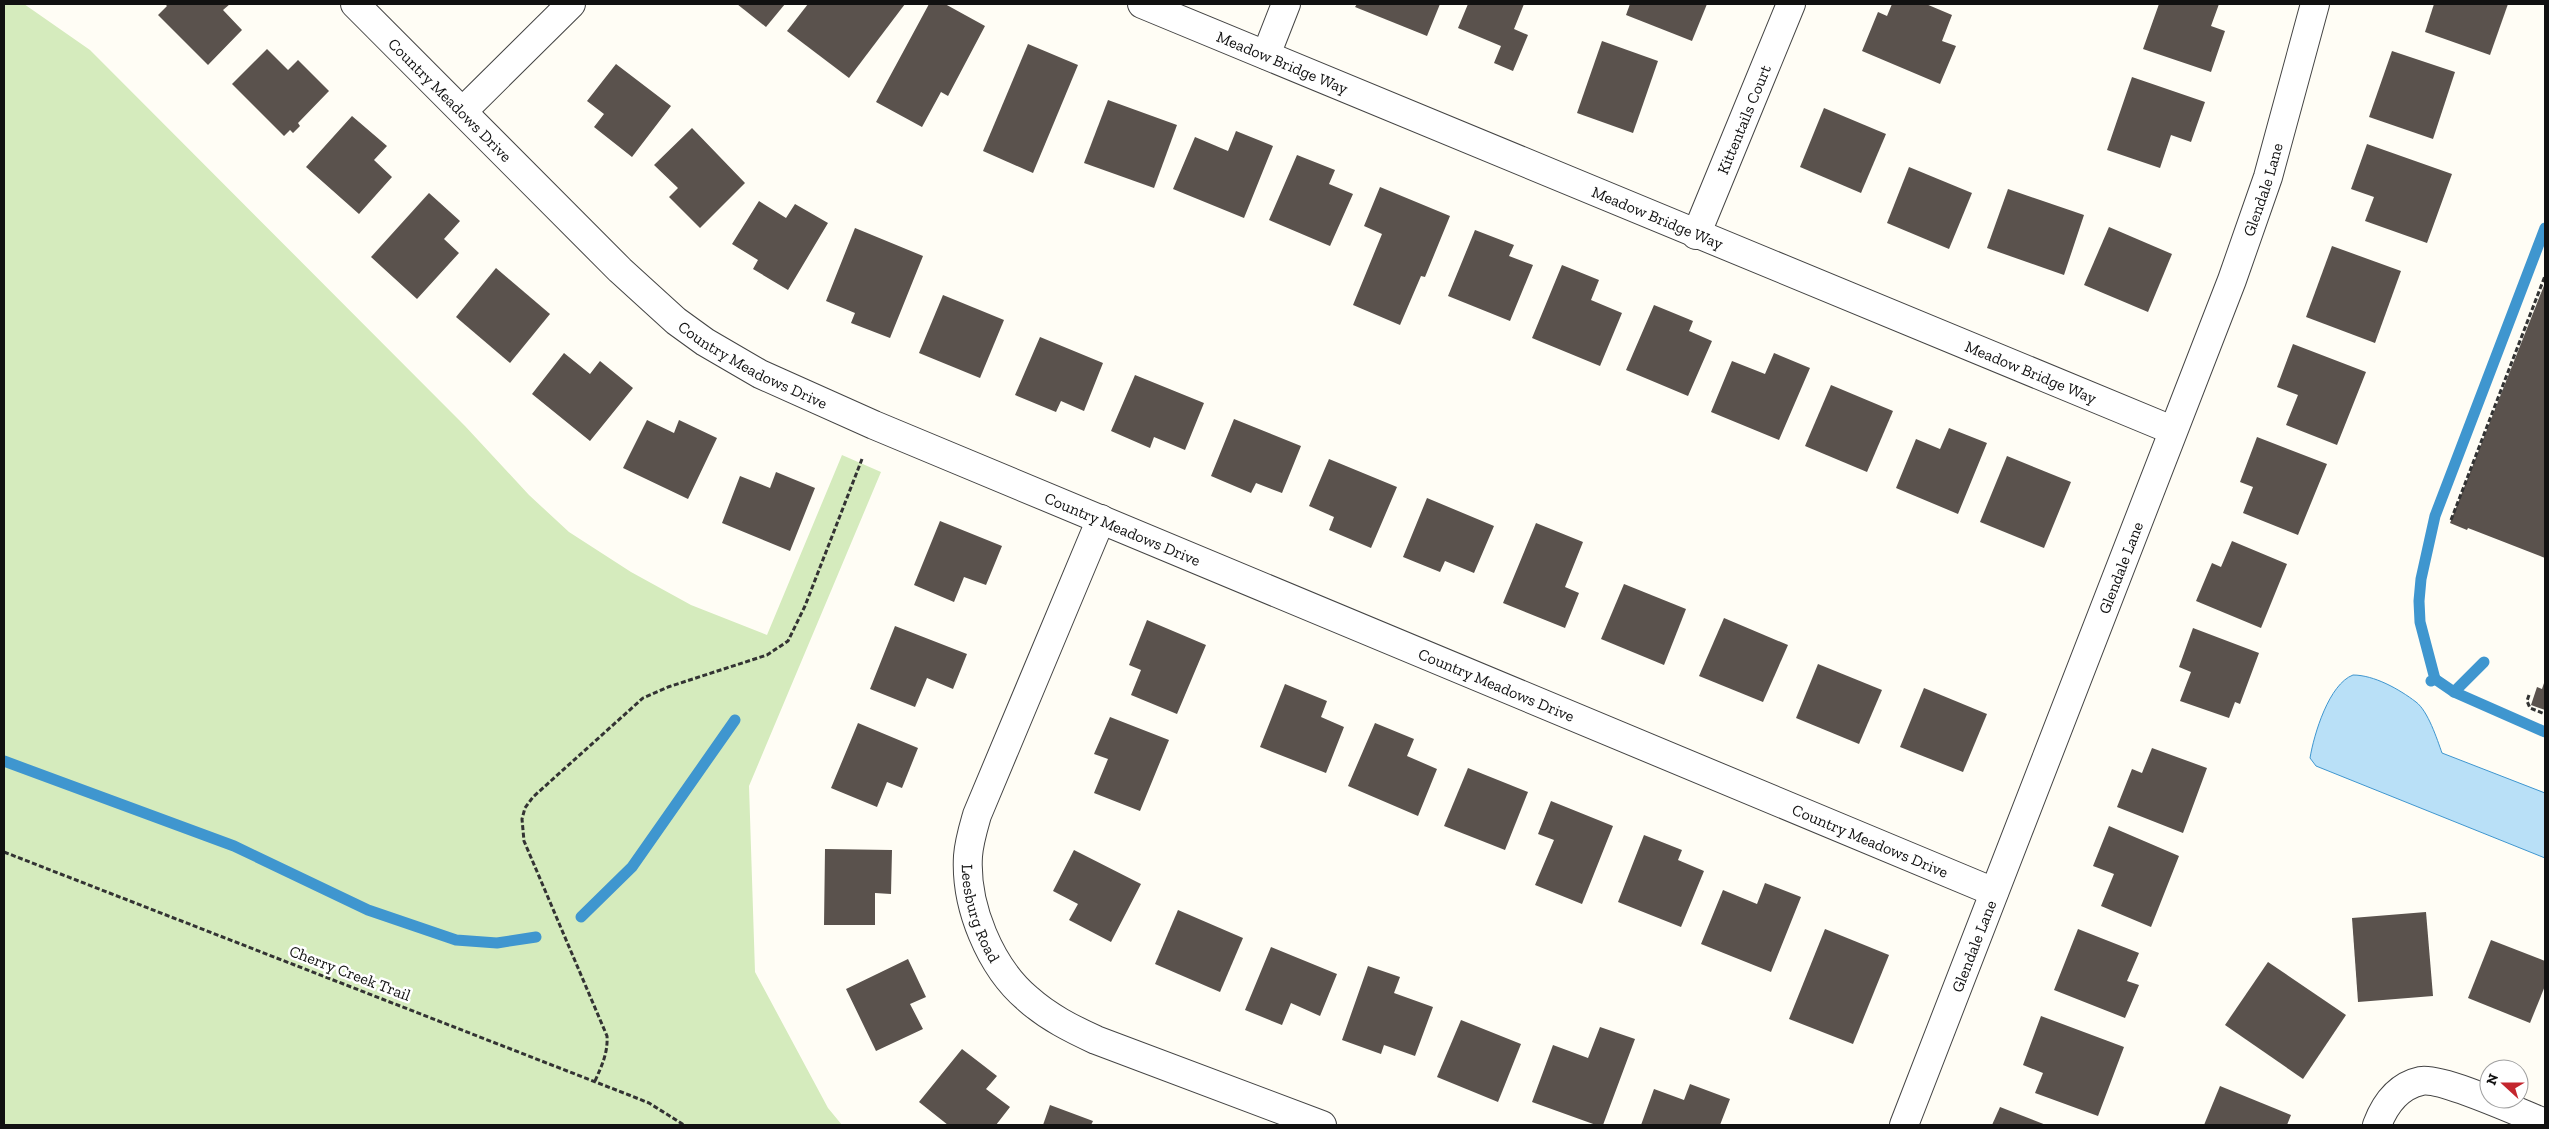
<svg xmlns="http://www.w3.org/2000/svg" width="2549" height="1129" font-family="'Zilla Slab',serif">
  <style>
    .green { fill: #d5ebbd }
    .water { fill: #b9e0f7; stroke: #3f96cf }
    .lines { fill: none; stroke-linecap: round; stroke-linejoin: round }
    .stream { stroke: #3f96cf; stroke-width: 11 }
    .building { fill: #5a524d }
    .minor-casing { stroke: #444; stroke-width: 30 }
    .path { stroke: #333; stroke-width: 3; stroke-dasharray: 5 2.5; stroke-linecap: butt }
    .minor { stroke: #fff; stroke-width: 28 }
    .labels { text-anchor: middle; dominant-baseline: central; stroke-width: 5; stroke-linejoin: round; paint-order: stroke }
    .street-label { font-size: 16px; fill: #111; stroke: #fff }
  </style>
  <rect width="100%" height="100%" fill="#fffdf5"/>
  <path class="green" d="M4 4H24L90 50 465 426 529 495 569 532 631 572 691 605 767 635 842 455 881 472 749 786 755 972 828 1108 842 1125H4Z"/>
  <path class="water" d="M2353 675C2374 675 2399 689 2416 702 2428 711 2437 739 2442 753L2545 793V858L2316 766 2310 758C2314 734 2329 684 2353 675Z"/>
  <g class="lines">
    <g class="stream">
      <path d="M2435 679 2454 692 2545 732"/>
      <path d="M2431 681 2435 679 2420 622 2419 601 2421 579 2435 516 2545 228"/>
      <path d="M2454 692 2484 662"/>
      <path d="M4 761 234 846 368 910 456 940 497 943 536 937"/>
      <path d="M581 917 632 867 735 720"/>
    </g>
  </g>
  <g class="building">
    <path d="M165 4H230L223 10 242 30 208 65 158 15 167 6Z"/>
    <path d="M737 4H785L766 27Z"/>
    <path d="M808 4H905L849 78 787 31Z"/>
    <path d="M929 4H945L985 26 948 96 941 92 922 127 876 102Z"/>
    <path d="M1357 4H1440L1427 36 1355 7Z"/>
    <path d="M1468 4H1524L1514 29 1528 35 1513 71 1494 63 1501 46 1458 28Z"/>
    <path d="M1630 4H1707L1692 41 1626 15Z"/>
    <path d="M1892 4H1926L1952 15 1942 41 1956 46 1940 84 1862 51 1878 12 1887 16Z"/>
    <path d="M2159 4H2219L2211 26 2225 31 2211 72 2143 49Z"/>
    <path d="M2434 4H2508L2490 55 2425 32Z"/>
    <path d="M1602 41 1658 61 1633 133 1577 113Z"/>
    <path d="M1028 44 1078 65 1033 173 983 151Z"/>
    <path d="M267 49 288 70 298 60 329 91 298 123 300 126 293 133 290 130 284 136 232 84Z"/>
    <path d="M2392 51 2455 72 2433 139 2369 117Z"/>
    <path d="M616 64 671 106 632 157 594 127 604 114 587 101Z"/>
    <path d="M2132 77 2205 102 2191 142 2171 135 2160 168 2107 150Z"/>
    <path d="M1108 100 1177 125 1154 188 1084 163Z"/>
    <path d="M1824 108 1886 134 1861 193 1800 167Z"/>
    <path d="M352 116 387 146 374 160 392 177 359 214 306 167Z"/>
    <path d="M692 128 745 183 700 228 669 197 678 188 654 165Z"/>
    <path d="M1236 131 1273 146 1244 218 1173 189 1195 137 1228 151Z"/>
    <path d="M2367 144 2452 174 2427 243 2365 221 2374 197 2351 189Z"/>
    <path d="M1297 155 1335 170 1329 184 1353 194 1330 246 1269 220Z"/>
    <path d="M1909 167 1972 193 1949 249 1887 223Z"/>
    <path d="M1380 187 1450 216 1425 277 1421 276 1400 325 1353 305 1382 234 1364 226Z"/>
    <path d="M2008 189 2084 215 2064 275 1987 248Z"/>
    <path d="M429 193 460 221 444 239 459 253 417 299 371 257Z"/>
    <path d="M759 201 786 218 795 204 828 223 788 290 753 269 758 260 732 244Z"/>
    <path d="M2109 227 2172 254 2148 312 2084 285Z"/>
    <path d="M855 228 923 256 890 338 851 323 855 313 826 301Z"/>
    <path d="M1475 230 1514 245 1509 256 1533 265 1510 321 1448 296Z"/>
    <path d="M2332 246 2401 271 2375 343 2306 317Z"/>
    <path d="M1562 265 1599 280 1591 300 1622 313 1600 366 1532 338Z"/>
    <path d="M496 268 550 314 510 363 456 317Z"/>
    <path d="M2545 283V558L2468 528 2467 530 2450 523Z"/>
    <path d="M943 295 1004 320 980 378 919 353Z"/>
    <path d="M1654 305 1693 321 1689 331 1712 341 1688 396 1626 370Z"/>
    <path d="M1040 337 1103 363 1084 411 1061 401 1056 412 1015 395Z"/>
    <path d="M2293 344 2366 372 2337 445 2286 425 2298 395 2277 387Z"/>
    <path d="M564 353 590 374 600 361 633 388 590 441 532 394Z"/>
    <path d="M1774 353 1810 368 1779 440 1711 412 1732 361 1765 374Z"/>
    <path d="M1135 375 1204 403 1185 450 1154 437 1150 448 1111 431Z"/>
    <path d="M1831 385 1893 411 1867 472 1805 446Z"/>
    <path d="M1234 419 1301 446 1282 493 1256 483 1251 493 1211 476Z"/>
    <path d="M647 420 674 433 679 420 717 438 688 499 623 468Z"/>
    <path d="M1949 428 1987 443 1958 514 1896 488 1916 439 1940 449Z"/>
    <path d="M2257 437 2327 464 2298 535 2243 513 2253 487 2240 482Z"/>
    <path d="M2007 456 2071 482 2044 548 1980 522Z"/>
    <path d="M1329 459 1397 487 1371 548 1329 530 1334 517 1309 506Z"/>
    <path d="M776 472 815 488 790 551 722 523 740 476 770 488Z"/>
    <path d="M1427 498 1494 526 1474 573 1445 561 1440 572 1403 557Z"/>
    <path d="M940 521 1002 546 986 585 964 577 954 602 914 585Z"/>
    <path d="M1536 523 1583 542 1565 587 1579 593 1565 628 1503 603Z"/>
    <path d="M2232 541 2287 564 2261 628 2196 601 2212 563 2221 567Z"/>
    <path d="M1624 584 1686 609 1664 665 1601 639Z"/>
    <path d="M1724 618 1788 645 1763 702 1699 676Z"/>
    <path d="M1147 620 1206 645 1177 714 1131 695 1141 670 1129 665Z"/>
    <path d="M895 626 967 654 953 689 927 678 915 707 870 689Z"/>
    <path d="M2193 628 2259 653 2240 704 2235 702 2229 718 2180 701 2191 672 2179 667Z"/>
    <path d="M1818 664 1882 690 1859 744 1796 718Z"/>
    <path d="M2545 680V710L2531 705 2537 687 2542 689Z"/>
    <path d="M1285 684 1327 701 1321 717 1344 727 1326 773 1260 747Z"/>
    <path d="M1924 688 1987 714 1963 772 1900 747Z"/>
    <path d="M1110 717 1169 740 1140 811 1094 793 1108 759 1094 754Z"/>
    <path d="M858 723 918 748 902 788 887 782 877 807 831 788Z"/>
    <path d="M1375 723 1414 739 1407 756 1437 769 1418 816 1348 786Z"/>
    <path d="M2152 748 2207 768 2183 833 2117 807 2132 769 2142 773Z"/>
    <path d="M1468 768 1528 792 1505 850 1444 826Z"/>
    <path d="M1551 801 1613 826 1582 904 1535 885 1554 840 1538 834Z"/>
    <path d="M2109 826 2179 856 2151 927 2101 906 2114 874 2093 866Z"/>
    <path d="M1644 835 1682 850 1678 860 1704 871 1681 927 1618 902Z"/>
    <path d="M825 849 892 850 891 894 875 893V925H824Z"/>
    <path d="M1074 850 1141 884 1111 942 1069 920 1078 904 1053 891Z"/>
    <path d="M1765 883 1801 897 1771 972 1701 944 1723 890 1757 904Z"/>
    <path d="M1178 910 1243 938 1220 992 1155 964Z"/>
    <path d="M2426 912 2433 996 2358 1002 2352 918Z"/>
    <path d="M1825 929 1889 955 1853 1044 1789 1019Z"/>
    <path d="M2078 929 2139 953 2127 981 2139 985 2125 1018 2054 990Z"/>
    <path d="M2491 940 2545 961V986L2530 1023 2468 998Z"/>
    <path d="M1271 947 1337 974 1320 1016 1291 1003 1282 1025 1245 1010Z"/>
    <path d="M908 959 926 997 910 1004 923 1029 876 1051 846 989Z"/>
    <path d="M2268 962 2346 1015 2303 1079 2225 1025Z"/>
    <path d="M1368 966 1400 977 1394 993 1433 1007 1415 1056 1384 1045 1381 1054 1342 1040Z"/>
    <path d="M2041 1016 2124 1047 2098 1116 2035 1093 2043 1073 2023 1065Z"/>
    <path d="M1461 1020 1521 1044 1498 1102 1437 1077Z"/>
    <path d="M1600 1027 1635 1039 1603 1125H1596L1532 1102 1553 1045 1588 1058Z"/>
    <path d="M962 1049 997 1076 986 1089 1010 1107 996 1125H948L919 1102Z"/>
    <path d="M1690 1084 1730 1099 1720 1125H1641L1654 1089 1684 1100Z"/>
    <path d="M2220 1086 2291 1115 2287 1125H2204Z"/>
    <path d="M1050 1105 1093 1121 1091 1125H1043Z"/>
    <path d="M2000 1107 2046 1125H1992Z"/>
  </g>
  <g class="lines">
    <defs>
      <g id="minor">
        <path id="s1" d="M355 4 620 270 676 321 705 342 760 374 874 425 1994 892"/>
        <path id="s2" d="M1142 4 2172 430"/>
        <path d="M1266 55 1286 4"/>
        <path d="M463 111 571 4"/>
        <path id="s3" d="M1696 235 1791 4"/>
        <path id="s4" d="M1101 519 977 815C973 829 969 842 968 856 965 906 990 967 1028 999 1048 1017 1072 1029 1096 1040L1322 1125"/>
        <path id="s5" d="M1904 1125 2232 280 2268 177 2315 4"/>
        <path d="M2377 1125C2385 1104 2398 1086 2421 1081 2442 1077 2522 1114 2545 1123"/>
      </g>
    </defs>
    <use href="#minor" class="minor-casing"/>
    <g class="path">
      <path d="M2451 520 2545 276"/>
      <path d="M2529 695 2527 701 2530 708 2545 714"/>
      <path d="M4 852 629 1095 649 1103 684 1125"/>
      <path d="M595 1081C602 1065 608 1053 607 1036L524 841 522 819 525 808 533 797 643 698 668 687 767 655 788 641 805 606 862 459"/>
    </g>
    <use href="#minor" class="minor"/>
  </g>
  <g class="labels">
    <g class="street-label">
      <text stroke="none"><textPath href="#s2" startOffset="152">Meadow Bridge Way</textPath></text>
      <text stroke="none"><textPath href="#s1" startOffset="135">Country Meadows Drive</textPath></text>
      <text stroke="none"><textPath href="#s3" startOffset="125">Kittentails Court</textPath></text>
      <text stroke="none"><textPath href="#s5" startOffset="1002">Glendale Lane</textPath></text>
      <text stroke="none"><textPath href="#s2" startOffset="558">Meadow Bridge Way</textPath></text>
      <text stroke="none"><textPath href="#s1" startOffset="540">Country Meadows Drive</textPath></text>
      <text stroke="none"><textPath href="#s2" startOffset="962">Meadow Bridge Way</textPath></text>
      <text stroke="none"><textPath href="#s1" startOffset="945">Country Meadows Drive</textPath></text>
      <text stroke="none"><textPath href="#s5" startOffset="598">Glendale Lane</textPath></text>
      <text stroke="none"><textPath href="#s1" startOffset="1350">Country Meadows Drive</textPath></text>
      <text stroke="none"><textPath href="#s1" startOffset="1755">Country Meadows Drive</textPath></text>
      <text stroke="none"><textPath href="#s4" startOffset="422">Leesburg Road</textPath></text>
      <text stroke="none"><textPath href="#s5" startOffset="192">Glendale Lane</textPath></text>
      <text transform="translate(350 973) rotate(21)">Cherry Creek Trail</text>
    </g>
  </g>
  <rect width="2549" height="1129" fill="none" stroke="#111111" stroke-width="10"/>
  <g transform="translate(2504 1084) rotate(291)"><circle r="24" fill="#ffffff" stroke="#a0a0a0"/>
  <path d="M0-4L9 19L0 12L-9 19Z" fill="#c4262e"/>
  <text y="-8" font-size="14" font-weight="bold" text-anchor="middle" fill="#111111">N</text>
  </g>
</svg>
